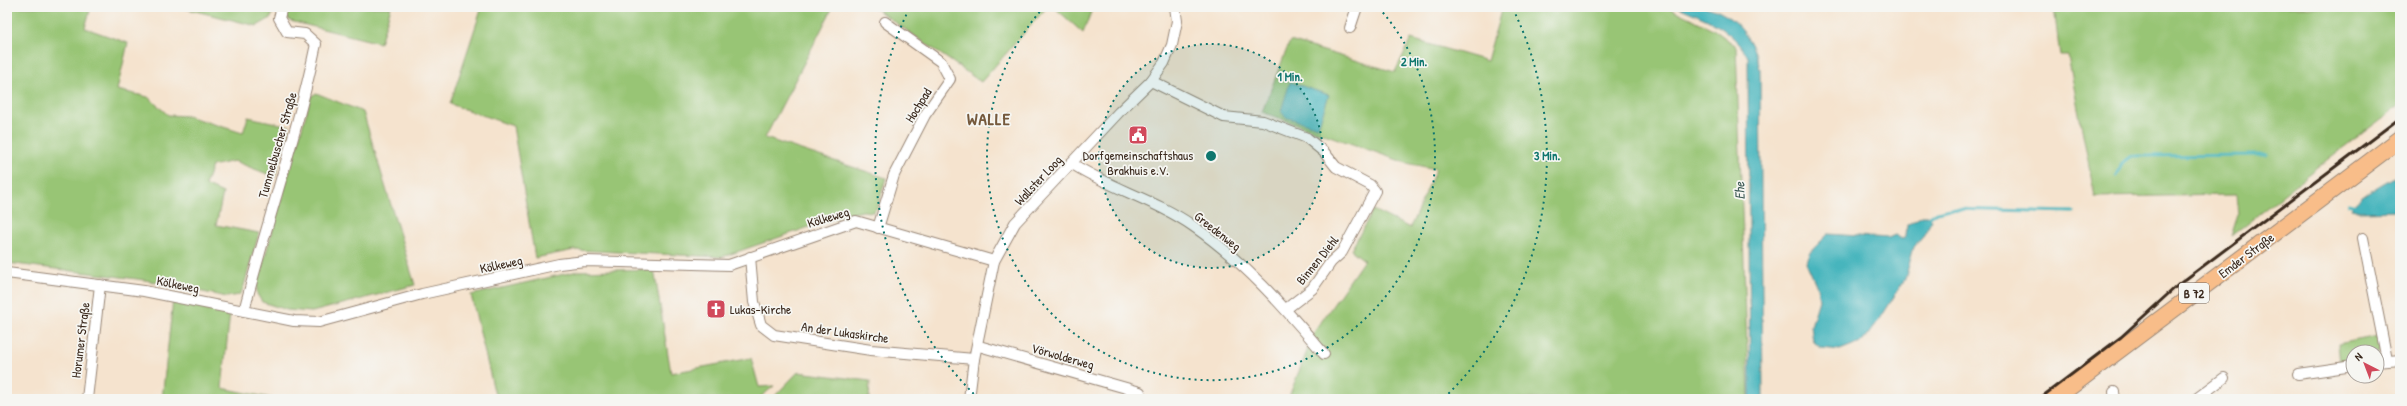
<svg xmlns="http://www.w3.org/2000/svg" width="2407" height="406" font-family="'Patrick Hand',sans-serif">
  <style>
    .green { fill: #98c574; stroke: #6a7849 }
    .water { fill: #46b5bd; stroke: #40706e }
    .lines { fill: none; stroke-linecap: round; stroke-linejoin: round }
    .stream { stroke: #46b5bd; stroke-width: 3 }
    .street-casing { stroke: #988676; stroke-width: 12 }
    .primary-casing { stroke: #988676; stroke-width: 18 }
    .street { stroke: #fff; stroke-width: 10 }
    .primary { stroke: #f8bd89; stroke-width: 16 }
    .rail { stroke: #3b2a1e; stroke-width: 3 }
    .ring { fill: none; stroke: #0f766e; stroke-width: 2; stroke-dasharray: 2 4 }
    .labels { text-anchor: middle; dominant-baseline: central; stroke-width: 3.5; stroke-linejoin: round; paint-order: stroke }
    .shield { fill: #f6f6f2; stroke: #73675e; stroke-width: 1 }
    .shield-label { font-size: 12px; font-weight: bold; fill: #3b2a1e }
    .street-label { font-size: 13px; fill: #3b2a1e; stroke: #f6f6f2 }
    .poi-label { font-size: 13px; fill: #3b2a1e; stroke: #f6f6f2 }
    .water-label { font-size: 14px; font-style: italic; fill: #3f5b56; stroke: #f6f6f2 }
    .district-label { font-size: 17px; font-weight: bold; letter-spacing: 1px; fill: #75593c; stroke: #f6f6f2 }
    .centre { fill: #0f766e; stroke: #f6f6f2; stroke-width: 2 }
    .ring-label { font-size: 12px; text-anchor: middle; font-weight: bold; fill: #0f766e; stroke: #f6f6f2; stroke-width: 3.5; stroke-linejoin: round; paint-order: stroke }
  </style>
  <rect width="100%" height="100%" fill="#f6f6f2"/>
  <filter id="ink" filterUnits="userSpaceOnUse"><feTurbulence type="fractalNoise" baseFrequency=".025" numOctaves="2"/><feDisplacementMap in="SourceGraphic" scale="8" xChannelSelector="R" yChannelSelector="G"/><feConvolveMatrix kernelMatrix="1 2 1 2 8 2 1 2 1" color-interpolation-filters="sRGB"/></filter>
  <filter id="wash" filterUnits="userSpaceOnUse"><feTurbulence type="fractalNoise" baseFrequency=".012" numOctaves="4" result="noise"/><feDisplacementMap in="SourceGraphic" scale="16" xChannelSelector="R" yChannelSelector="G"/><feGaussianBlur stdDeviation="0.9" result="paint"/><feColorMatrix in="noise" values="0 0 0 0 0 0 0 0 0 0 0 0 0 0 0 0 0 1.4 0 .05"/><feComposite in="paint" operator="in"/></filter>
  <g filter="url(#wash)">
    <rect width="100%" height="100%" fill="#f5e3ce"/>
    <g class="green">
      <path d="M7 7H91L85 28 128 43 117 90 148 97 168 115 187 116 243 133 248 117 290 126 275 177 234 161 212 166 205 185 223 193 216 225 259 233 243 289 239 295 227 297 145 280 7 263Z"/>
      <path d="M179 7H274L271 18 257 26Z"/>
      <path d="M289 7H391L380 43 290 21 287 17Z"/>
      <path d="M482 7H833L765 138 886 178 877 208 873 212 863 211 844 215 722 257 574 250 535 258 513 126 450 104Z"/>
      <path d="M873 7H1047L981 82Z"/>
      <path d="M1054 7H1093L1083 33Z"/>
      <path d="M1502 7H1667L1713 29 1736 46 1749 399H1288L1315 331 1364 260 1351 250 1373 210 1410 228 1436 169 1406 163 1262 112 1290 41 1395 72 1411 39 1487 61Z"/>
      <path d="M2054 7H2400V105L2332 156 2231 236 2238 215 2236 195 2095 197 2068 56H2060Z"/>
      <path d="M316 93 363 112 415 285 312 312 287 310 262 302 257 294V284L311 97Z"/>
      <path d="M654 269 671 373 751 358 759 387 774 386 758 399H496L471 295 578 271Z"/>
      <path d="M173 300 230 313 222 388 276 399H162Z"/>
      <path d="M2378 336 2380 349 2377 356V352H2353V361L2340 363 2338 344Z"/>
      <path d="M798 372 870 381 869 399H772Z"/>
    </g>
    <g class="water">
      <path d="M1678 7C1687 7 1698 5 1706 7 1736 14 1754 41 1760 69L1763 399H1750L1748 57C1732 28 1706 19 1678 7Z"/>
      <path d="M1290 82 1329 95 1318 127 1285 117 1281 111Z"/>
      <path d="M2398 175 2400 176V210L2360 211 2351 209C2356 198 2387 181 2398 175Z"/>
      <path d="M1922 216H1928L1932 220 1922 238 1914 247 1905 279 1880 319 1863 341 1840 350 1821 348 1813 341 1811 326 1819 300 1817 287 1806 262 1813 249 1828 234 1888 238 1895 235 1902 239 1906 237 1907 225Z"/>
    </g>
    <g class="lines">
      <g class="stream">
        <path d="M2116 176 2123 162 2131 156 2267 155"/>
        <path d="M2348 204 2356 206"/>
        <path d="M1930 217 1937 212 1950 209 2073 212"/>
      </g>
    </g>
  </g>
  <g filter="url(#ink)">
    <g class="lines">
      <defs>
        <g id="street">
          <path d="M1350 28 1357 7"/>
          <path d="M1151 81 1224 117 1263 121 1307 138 1324 152 1336 167 1370 185 1375 191 1342 252 1331 262 1312 289 1286 309"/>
          <path d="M1071 163C1109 188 1156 200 1193 226 1244 261 1284 307 1324 354"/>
          <path d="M878 228 894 175 925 115 950 79 941 62 885 22"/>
          <path d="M2363 238 2387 360"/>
          <path d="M750 257 754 302 761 325 774 335 871 350 974 359"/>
          <path d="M7 273 144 291 294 321 319 322 422 294 559 264 585 261 729 265 856 221 994 261"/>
          <path d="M244 311C267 221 297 135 316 44L305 34 287 32 279 18 282 7"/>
          <path d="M979 346 1140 392"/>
          <path d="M2377 362 2400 360"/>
          <path d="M2298 374 2353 366"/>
          <path d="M2114 392 2115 399"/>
          <path d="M87 399 100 285"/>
          <path d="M969 399 974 359 994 261 1015 223 1119 112 1151 81 1164 63 1172 45 1177 21 1175 7"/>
          <path d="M2196 399 2224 378"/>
        </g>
        <path id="primary" d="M2054 399 2400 139"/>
      </defs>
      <use href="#street" class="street-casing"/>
      <use href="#primary" class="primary-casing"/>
      <use href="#street" class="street"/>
      <use href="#primary" class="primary"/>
      <path class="rail" d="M2039 399 2121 337 2178 285 2400 118"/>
    </g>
  </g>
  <circle cx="1211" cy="156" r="112" fill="#0f766e" fill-opacity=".12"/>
  <g class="ring">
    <circle cx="1211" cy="156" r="112"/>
    <path d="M1379 8A224 224 0 1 1 1043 8"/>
    <path d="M978 398A336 336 0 0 1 909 9M1513 9A336 336 0 0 1 1444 398"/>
  </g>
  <defs>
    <symbol id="civic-square" viewBox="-11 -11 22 22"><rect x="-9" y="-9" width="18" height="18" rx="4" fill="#d1495b" stroke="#f6f6f2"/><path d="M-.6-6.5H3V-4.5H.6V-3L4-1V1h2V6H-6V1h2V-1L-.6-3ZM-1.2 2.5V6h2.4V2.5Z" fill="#fff"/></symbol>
    <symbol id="church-square" viewBox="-11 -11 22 22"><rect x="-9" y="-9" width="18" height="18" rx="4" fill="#d1495b" stroke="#f6f6f2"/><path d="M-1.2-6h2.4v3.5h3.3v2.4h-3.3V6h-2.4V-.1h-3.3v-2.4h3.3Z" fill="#fff"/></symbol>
  </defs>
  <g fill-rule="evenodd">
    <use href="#civic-square" x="1127" y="124" width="22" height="22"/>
    <use href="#church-square" x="705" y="298" width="22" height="22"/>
  </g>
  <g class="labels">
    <rect class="shield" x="2179" y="283" width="30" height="20" rx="3"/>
    <g class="shield-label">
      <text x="2194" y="293">B 72</text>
    </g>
    <g class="street-label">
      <text transform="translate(918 105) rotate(-58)">Hochpad</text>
      <text transform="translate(277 145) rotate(-74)">Tummelbuscher Straße</text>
      <text transform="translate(1038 180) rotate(-47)">Wallster Loog</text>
      <text transform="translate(828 217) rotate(-17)">Kölkeweg</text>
      <text transform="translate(1218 231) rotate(38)">Greedenweg</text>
      <text transform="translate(2246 255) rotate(-37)">Emder Straße</text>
      <text transform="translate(1317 260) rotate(-51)">Binnen Diehl</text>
      <text transform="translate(501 264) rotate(-12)">Kölkeweg</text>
      <text transform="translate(178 284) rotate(11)">Kölkeweg</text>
      <text transform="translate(845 332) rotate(8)">An der Lukaskirche</text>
      <text transform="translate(80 340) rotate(-83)">Horumer Straße</text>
      <text transform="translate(1063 356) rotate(16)">Vörwolderweg</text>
    </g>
    <g class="poi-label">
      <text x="1138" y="155">Dorfgemeinschaftshaus<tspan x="1138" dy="15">Brakhuis e.V.</tspan></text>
      <text x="730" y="309" text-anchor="start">Lukas-Kirche</text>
    </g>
    <g class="water-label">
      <text transform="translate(1739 191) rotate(-92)">Ehe</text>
    </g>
    <g class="district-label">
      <text x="989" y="118">WALLE</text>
    </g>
  </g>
  <circle cx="1211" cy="156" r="6" class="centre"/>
  <g class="ring-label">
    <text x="1414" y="66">2 Min.</text>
    <text x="1290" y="81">1 Min.</text>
    <text x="1547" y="160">3 Min.</text>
  </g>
  <rect width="2407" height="406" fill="none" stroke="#f6f6f2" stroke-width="24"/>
  <g transform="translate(2365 364) rotate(318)"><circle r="19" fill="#f6f6f2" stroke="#aba49d"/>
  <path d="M0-3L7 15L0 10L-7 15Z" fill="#d1495b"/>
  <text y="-6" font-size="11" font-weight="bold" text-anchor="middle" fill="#3b2a1e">N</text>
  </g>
</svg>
